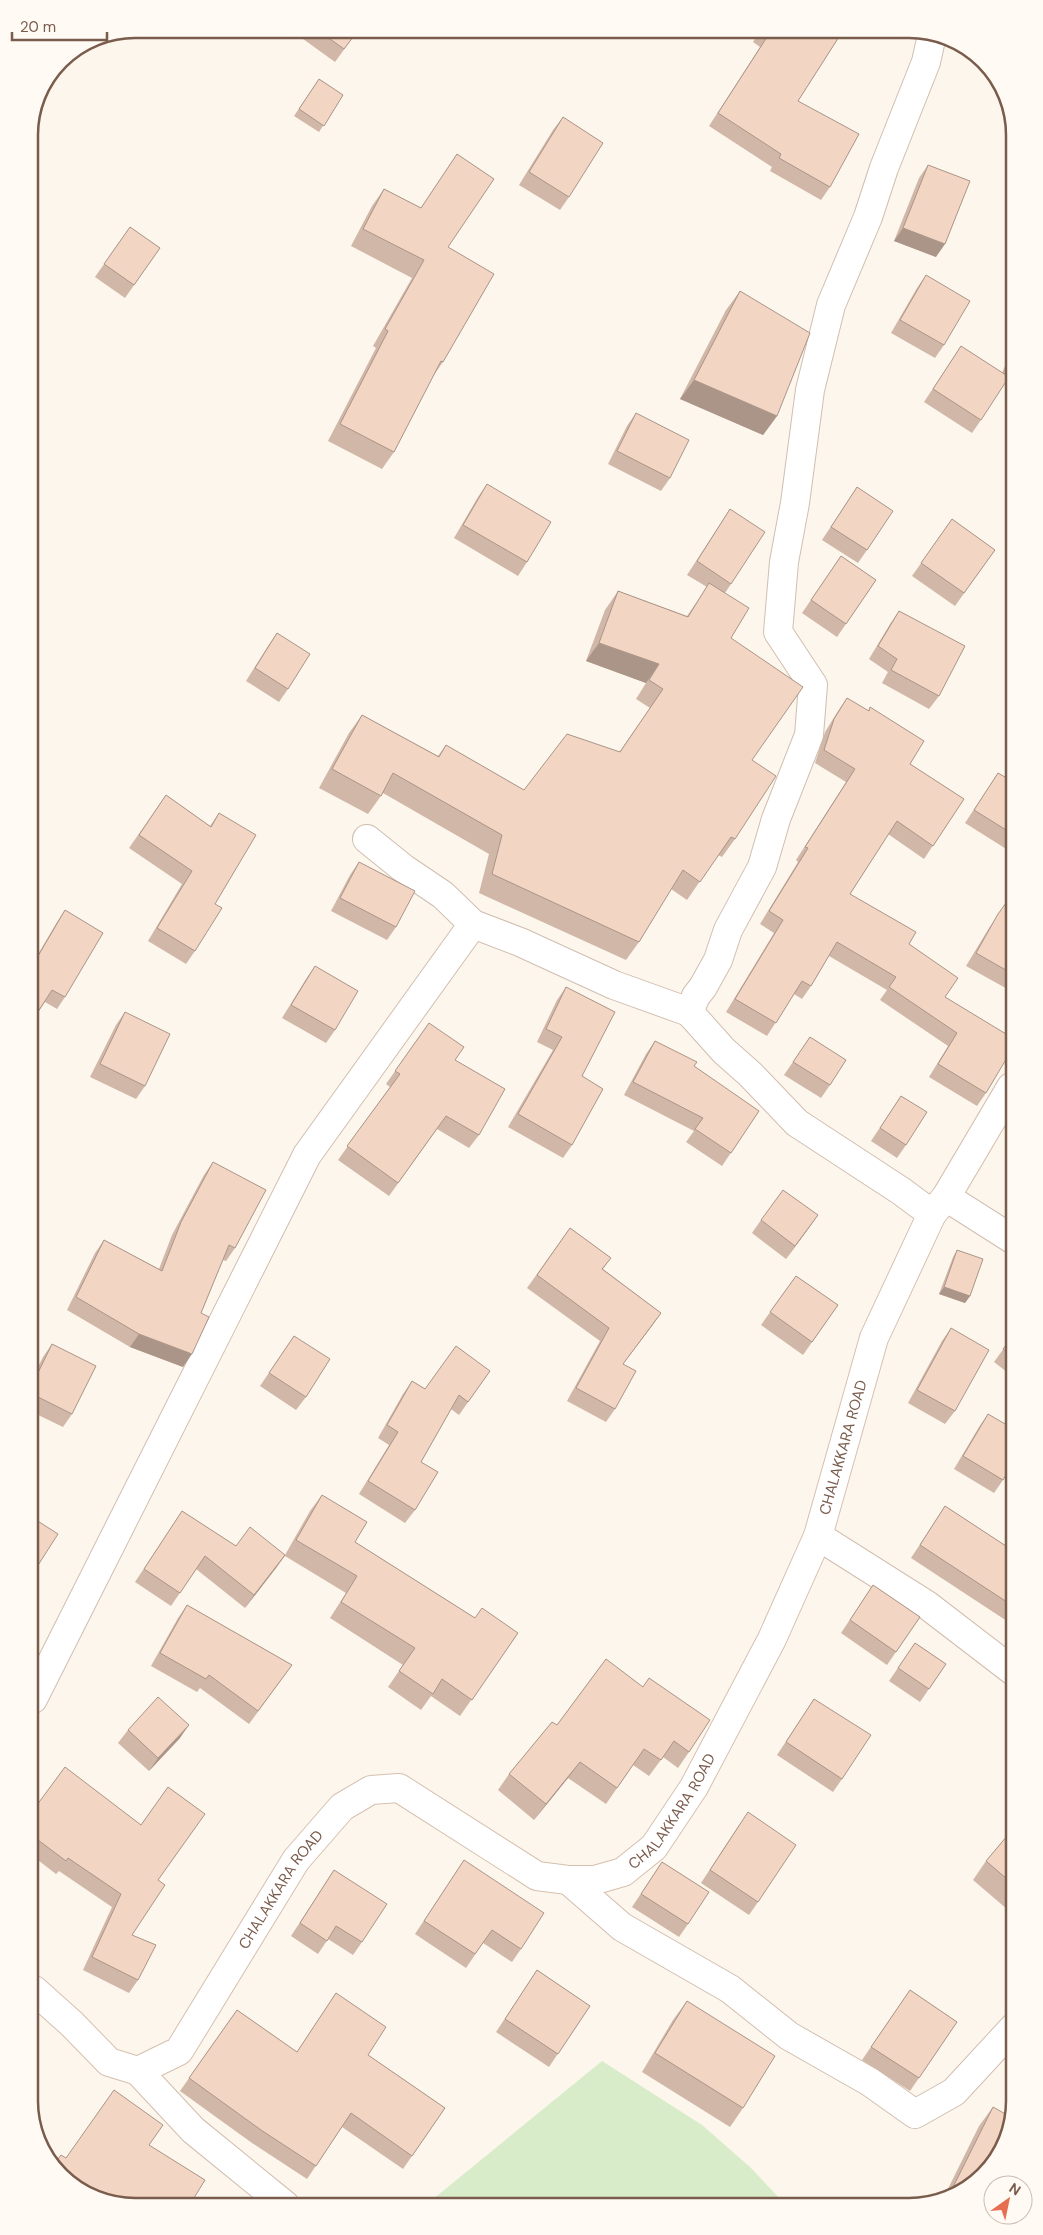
<svg xmlns="http://www.w3.org/2000/svg" width="1043" height="2235" font-family="'DM Sans',sans-serif">
  <style>
    .green { fill: #d8ecc9 }
    .lines { fill: none; stroke-linecap: round; stroke-linejoin: round }
    .minor-casing { stroke: #d1beb0; stroke-width: 30 }
    .secondary-casing { stroke: #d6c0b0; stroke-width: 30 }
    .minor { stroke: #fff; stroke-width: 28 }
    .secondary { stroke: #fff; stroke-width: 28 }
    .wall { fill: #d1b7a8 }
    .shaded-wall { fill: #aa9588 }
    .building { fill: #f3d5c3; stroke: #aa9588 }
    .labels { text-anchor: middle; dominant-baseline: central; stroke-width: 4; stroke-linejoin: round; paint-order: stroke }
    .street-label { font-size: 15px; fill: #7a5c4d; stroke: #fffaf3 }
    .rim { fill: none; stroke: #7a5c4d; stroke-width: 2.5 }
  </style>
  <rect width="100%" height="100%" fill="#fdf6ec"/>
  <path class="green" d="M602 2061 702 2125 750 2167 783 2202 427 2204Z"/>
  <g class="lines">
    <defs>
      <g id="minor">
        <path d="M367 839 403 868 443 895 473 924 520 942 614 985 689 1012"/>
        <path d="M946 1197 1012 1239"/>
        <path d="M932 1214 901 1191 797 1123 750 1074 724 1051 689 1012 696 996 703 987 718 960 728 930 762 867 776 819 809 735 813 685 778 632 784 562 795 503 810 390 831 305 868 217 884 168 926 62 932 35"/>
        <path d="M818 1536 927 1605 1013 1671"/>
        <path d="M33 1699 307 1155 473 924"/>
        <path d="M568 1880 622 1927 730 1989 789 2036 870 2082 915 2114 954 2092 1014 2027"/>
        <path d="M138 2071 193 2130 285 2205"/>
      </g>
      <g id="secondary">
        <path id="s1" d="M34 1990 72 2024 109 2062 138 2071 179 2051 296 1860 342 1807 371 1790 399 1788 537 1876 568 1880H595L623 1872 654 1847 694 1787 772 1639 818 1536 874 1338 932 1214 946 1197 1011 1087"/>
      </g>
    </defs>
    <use href="#minor" class="minor-casing"/>
    <use href="#secondary" class="secondary-casing"/>
    <use href="#minor" class="minor"/>
    <use href="#secondary" class="secondary"/>
  </g>
  <g class="wall">
    <path d="M293 29H359L335 62 292 31Z"/>
    <path d="M761 29H844L798 101 830 187 821 200 770 171 772 167 709 126 760 47 753 42Z"/>
    <path d="M319 79 343 95 319 132 294 116Z"/>
    <path d="M563 117 569 197 560 210 519 185 553 130Z"/>
    <path d="M457 154 448 247 443 362 433 376 394 452 382 469 328 441 376 348 373 346 412 278 351 246 372 206 384 189 421 208Z"/>
    <path d="M928 165 936 257 894 241 919 178Z"/>
    <path d="M130 227 160 248 125 298 95 277Z"/>
    <path d="M926 275 944 345 935 358 891 333 917 288Z"/>
    <path d="M740 291 777 416 763 435 680 399 726 310Z"/>
    <path d="M961 346 1002 373 1009 356V377L1005 375 981 420 972 433 924 402Z"/>
    <path d="M636 413 670 478 661 491 608 464 627 426Z"/>
    <path d="M487 484 527 562 518 576 454 538 478 497Z"/>
    <path d="M857 487 867 550 858 563 822 540Z"/>
    <path d="M730 509 731 584 725 593 731 638 752 760 735 839 722 857 718 855 687 900 671 889 639 942 626 960 479 893 489 854 383 793 368 814 319 788 349 733 362 715 438 756 446 745 524 790 620 751 650 708 636 699 646 683 586 661 605 610 618 591 687 616 707 587 687 575Z"/>
    <path d="M952 519 995 550 955 606 912 576Z"/>
    <path d="M841 556 876 580 837 637 802 613Z"/>
    <path d="M899 611 939 696 929 709 882 683 888 672 869 659 890 624Z"/>
    <path d="M277 633 288 689 279 702 246 681 268 646Z"/>
    <path d="M847 698 868 711 870 707 910 764 964 799 924 859 888 834 850 894 909 944 945 997 986 1093 977 1106 929 1077 948 1046 880 1000 887 990 829 956 811 986 802 999 794 994 767 1036 726 1012 774 933 760 924 798 862 796 860 846 782 815 763 825 732 838 711Z"/>
    <path d="M998 773 1010 780 1011 852 965 823Z"/>
    <path d="M166 795 210 826 219 813 215 904 195 951 186 964 148 941 182 884 129 848Z"/>
    <path d="M359 862 396 927 387 940 331 911 350 875Z"/>
    <path d="M1011 896V991L966 966 989 928Z"/>
    <path d="M65 910V997L57 1009 45 1002 31 1023V966L57 922Z"/>
    <path d="M315 966 335 1030 326 1043 282 1018 306 979Z"/>
    <path d="M566 987 582 1076 572 1145 563 1158 508 1127 553 1050 537 1042 557 1000Z"/>
    <path d="M125 1012 145 1086 136 1099 90 1077 116 1025Z"/>
    <path d="M429 1023 455 1060 479 1135 469 1148 437 1129 389 1196 338 1160 390 1087 386 1084Z"/>
    <path d="M810 1037 830 1085 821 1098 784 1075Z"/>
    <path d="M655 1041 759 1111 722 1166 686 1142 694 1131 624 1095 646 1054Z"/>
    <path d="M901 1096 906 1145 897 1158 871 1141Z"/>
    <path d="M213 1162 235 1248 226 1261 223 1260 201 1313 183 1367 130 1347 67 1310 95 1253 104 1240 159 1269 172 1235 204 1175Z"/>
    <path d="M818 1215 786 1259 752 1233 761 1220Z"/>
    <path d="M570 1228 611 1258 603 1269 661 1313 623 1364 615 1409 606 1422 567 1401 600 1341 527 1288Z"/>
    <path d="M957 1250 970 1296 965 1303 939 1294 953 1257Z"/>
    <path d="M796 1276 838 1305 803 1355 761 1325Z"/>
    <path d="M951 1328 955 1411 945 1424 908 1403 942 1341Z"/>
    <path d="M294 1336 306 1397 296 1410 260 1386Z"/>
    <path d="M1012 1337V1376L994 1362Z"/>
    <path d="M52 1344 72 1414 63 1427 32 1412V1379L43 1357Z"/>
    <path d="M490 1371 459 1415 451 1409 421 1462 415 1510 405 1523 359 1494 389 1445 378 1438 403 1394 412 1381 425 1389Z"/>
    <path d="M988 1414 1003 1480 994 1493 954 1469 979 1427Z"/>
    <path d="M322 1495 355 1542 475 1618 518 1633 460 1716 431 1696 421 1710 388 1687 403 1665 330 1618 346 1593 285 1556 276 1568 245 1608 196 1569 171 1606 135 1582 182 1511 236 1546 285 1555 310 1511Z"/>
    <path d="M945 1506 1006 1546 1013 1536V1625L911 1558Z"/>
    <path d="M873 1585 920 1617 887 1665 841 1633Z"/>
    <path d="M187 1605 292 1665 249 1724 200 1688 197 1692 151 1666 178 1618Z"/>
    <path d="M915 1643 946 1664 920 1702 889 1681Z"/>
    <path d="M606 1659 689 1752 678 1768 663 1757 649 1776 633 1765 606 1804 568 1778 534 1820 498 1790 509 1774 557 1725Z"/>
    <path d="M814 1699 842 1779 833 1792 777 1755Z"/>
    <path d="M128 1730 180 1738 149 1771 118 1743Z"/>
    <path d="M34 1809 158 1880 132 1935 138 1980 129 1993 83 1970 112 1907 59 1871 56 1874 34 1857Z"/>
    <path d="M739 1825 758 1902 749 1915 701 1883Z"/>
    <path d="M1013 1829 1014 1915 973 1880 986 1861Z"/>
    <path d="M464 1860 521 1949 512 1962 483 1943 466 1968 415 1934Z"/>
    <path d="M662 1862 688 1924 679 1937 632 1907Z"/>
    <path d="M334 1870 362 1942 353 1955 328 1939 318 1954 291 1936Z"/>
    <path d="M537 1970 590 2006 549 2067 496 2032Z"/>
    <path d="M910 1990 957 2022 910 2091 862 2060Z"/>
    <path d="M336 1993 368 2055 445 2108 403 2169 342 2127 307 2179 252 2143 180 2091 237 2010 297 2052Z"/>
    <path d="M687 2001 743 2108 730 2127 642 2072 673 2020Z"/>
    <path d="M993 2107V2165L942 2201 979 2126Z"/>
  </g>
  <g class="shaded-wall">
    <path d="M903 228 945 244 936 257 894 241Z"/>
    <path d="M694 380 777 416 763 435 680 399Z"/>
    <path d="M599 643 659 664 646 683 586 661Z"/>
    <path d="M818 1215 809 1228 786 1259 795 1246Z"/>
    <path d="M944 1287 970 1296 965 1303 939 1294Z"/>
    <path d="M661 1313 652 1326 613 1377 623 1364Z"/>
    <path d="M139 1334 192 1354 183 1367 130 1347Z"/>
    <path d="M285 1555 276 1568 245 1608 254 1595Z"/>
    <path d="M189 1725 180 1738 149 1771 158 1758Z"/>
    <path d="M580 1762 568 1778 534 1820 546 1804Z"/>
  </g>
  <g class="building">
    <path d="M316 29H359L344 49Z"/>
    <path d="M762 29H844L798 101 859 134 830 187 779 158 781 154 718 113 769 34Z"/>
    <path d="M319 79 343 95 324 126 299 109Z"/>
    <path d="M563 117 603 143 569 197 529 172Z"/>
    <path d="M457 154 494 179 448 247 494 274 443 362 441 361 394 452 340 424 388 331 385 329 424 260 363 229 384 189 421 208Z"/>
    <path d="M928 165 970 181 945 244 903 228Z"/>
    <path d="M130 227 160 248 134 285 104 264Z"/>
    <path d="M926 275 970 301 944 345 900 320Z"/>
    <path d="M740 291 810 333 777 416 694 380Z"/>
    <path d="M961 346 1009 377 981 420 933 389Z"/>
    <path d="M636 413 689 440 670 478 617 451Z"/>
    <path d="M487 484 551 522 527 562 463 525Z"/>
    <path d="M857 487 893 511 867 550 831 527Z"/>
    <path d="M730 509 765 532 731 584 697 561Z"/>
    <path d="M952 519 995 550 964 593 921 563Z"/>
    <path d="M841 556 876 580 846 624 811 600Z"/>
    <path d="M709 583 749 608 731 638 803 687 752 760 776 776 735 839 731 837 700 882 683 870 639 942 492 874 502 835 393 773 381 796 332 769 362 715 439 757 446 745 524 790 567 734 620 752 663 689 649 680 659 664 599 643 618 591 688 617Z"/>
    <path d="M899 611 965 646 939 696 891 670 897 659 878 646Z"/>
    <path d="M277 633 310 654 288 689 255 668Z"/>
    <path d="M847 698 869 711 870 707 924 741 910 764 964 799 933 846 897 821 850 894 916 932 909 944 958 978 945 997 1011 1037V1051L986 1093 938 1064 957 1033 889 987 896 977 837 942 811 986 802 981 776 1023 735 999 783 920 769 911 808 848 805 847 855 769 824 750 834 719Z"/>
    <path d="M998 773 1010 780 1011 833 974 810Z"/>
    <path d="M166 795 211 827 219 813 256 835 215 904 222 908 195 951 157 928 192 871 139 835Z"/>
    <path d="M359 862 415 891 396 927 340 898Z"/>
    <path d="M1011 896V973L976 953 998 914Z"/>
    <path d="M65 910 103 933 65 997 52 990 32 1021 31 1020V968Z"/>
    <path d="M315 966 358 991 335 1030 291 1005Z"/>
    <path d="M566 987 615 1012 582 1076 603 1089 572 1145 518 1114 562 1037 546 1029Z"/>
    <path d="M125 1012 170 1034 145 1086 100 1064Z"/>
    <path d="M429 1023 464 1047 455 1060 505 1089 479 1135 446 1116 398 1183 347 1146 400 1074 395 1071Z"/>
    <path d="M810 1037 846 1060 830 1085 793 1062Z"/>
    <path d="M655 1041 697 1062 694 1066 759 1111 731 1153 695 1129 703 1118 633 1082Z"/>
    <path d="M901 1096 927 1112 906 1145 880 1128Z"/>
    <path d="M213 1162 266 1190 235 1248 229 1245 201 1313 209 1317 192 1354 139 1334 76 1297 104 1240 162 1271 181 1222Z"/>
    <path d="M783 1190 818 1215 795 1246 761 1220Z"/>
    <path d="M570 1228 611 1258 602 1269 661 1313 623 1364 636 1371 615 1409 576 1388 609 1328 537 1275Z"/>
    <path d="M957 1250 983 1259 970 1296 944 1287Z"/>
    <path d="M796 1276 838 1305 812 1342 770 1312Z"/>
    <path d="M951 1328 989 1350 955 1411 917 1390Z"/>
    <path d="M294 1336 330 1359 306 1397 269 1373Z"/>
    <path d="M1012 1337V1356L1003 1349Z"/>
    <path d="M52 1344 96 1366 72 1414 32 1394V1385Z"/>
    <path d="M456 1346 490 1371 468 1402 459 1395 421 1462 438 1472 415 1510 368 1481 398 1432 387 1425 412 1381 425 1389Z"/>
    <path d="M988 1414 1012 1428V1464L1003 1480 963 1456Z"/>
    <path d="M322 1495 367 1522 355 1542 475 1618 482 1608 518 1633 472 1700 442 1679 433 1694 399 1671 415 1648 341 1602 357 1576 296 1540Z"/>
    <path d="M945 1506 1006 1546 1013 1536V1606L920 1545Z"/>
    <path d="M182 1511 236 1546 250 1527 285 1555 254 1595 205 1556 180 1593 144 1569Z"/>
    <path d="M33 1518 58 1534 33 1573Z"/>
    <path d="M873 1585 920 1617 896 1652 850 1620Z"/>
    <path d="M187 1605 292 1665 258 1711 209 1675 206 1679 160 1653Z"/>
    <path d="M915 1643 946 1664 929 1689 898 1668Z"/>
    <path d="M606 1659 643 1687 649 1678 710 1720 689 1752 674 1741 661 1760 644 1749 617 1788 580 1762 546 1804 509 1774 552 1722 557 1725Z"/>
    <path d="M158 1697 189 1725 158 1758 128 1730Z"/>
    <path d="M814 1699 871 1735 842 1779 786 1742Z"/>
    <path d="M65 1767 141 1825 168 1787 205 1814 158 1880 165 1885 132 1935 156 1945 138 1980 92 1957 121 1894 68 1858 66 1861 34 1837V1809Z"/>
    <path d="M748 1812 796 1845 758 1902 710 1870Z"/>
    <path d="M1013 1829 1014 1885 986 1861Z"/>
    <path d="M464 1860 544 1913 521 1949 492 1930 475 1954 424 1921Z"/>
    <path d="M662 1862 709 1892 688 1924 641 1894Z"/>
    <path d="M334 1870 387 1904 362 1942 336 1926 327 1941 300 1923Z"/>
    <path d="M537 1970 590 2006 558 2054 505 2019Z"/>
    <path d="M910 1990 957 2022 919 2078 871 2047Z"/>
    <path d="M336 1993 386 2027 368 2055 445 2108 412 2156 351 2113 316 2166 261 2130 189 2078 237 2010 297 2052Z"/>
    <path d="M687 2001 775 2056 743 2108 655 2053Z"/>
    <path d="M114 2090 163 2125 149 2145 205 2180 189 2206H127L70 2185 55 2163 61 2155 66 2158Z"/>
    <path d="M993 2107 1009 2116 993 2165 948 2197Z"/>
  </g>
  <g class="labels">
    <g class="street-label">
      <text stroke="none"><textPath href="#s1" startOffset="1271">CHALAKKARA ROAD</textPath></text>
      <text stroke="none"><textPath href="#s1" startOffset="866">CHALAKKARA ROAD</textPath></text>
      <text stroke="none"><textPath href="#s1" startOffset="371">CHALAKKARA ROAD</textPath></text>
    </g>
  </g>
  <path d="M0 0H1043V2235H0ZM135 38H909A97 97 0 0 1 1006 135V2101A97 97 0 0 1 909 2198H135A97 97 0 0 1 38 2101V135A97 97 0 0 1 135 38Z" fill="#fffaf3" fill-rule="evenodd"/>
  <path class="rim" d="M135 38H909A97 97 0 0 1 1006 135V2101A97 97 0 0 1 909 2198H135A97 97 0 0 1 38 2101V135A97 97 0 0 1 135 38Z"/>
  <g transform="translate(1008 2200) rotate(33)"><circle r="24" fill="#fffaf3" stroke="#cabbb1"/>
  <path d="M0-4L9 19L0 12L-9 19Z" fill="#e76f51"/>
  <text y="-8" font-size="14" font-weight="bold" text-anchor="middle" fill="#7a5c4d">N</text>
  </g>
  <path d="M12 32v8h95v-8" fill="none" stroke="#7a5c4d" stroke-width="2.5"/>
  <text x="20" y="32" font-size="15" fill="#7a5c4d" stroke="#fffaf3" stroke-width="4" paint-order="stroke">20 m</text>
</svg>
